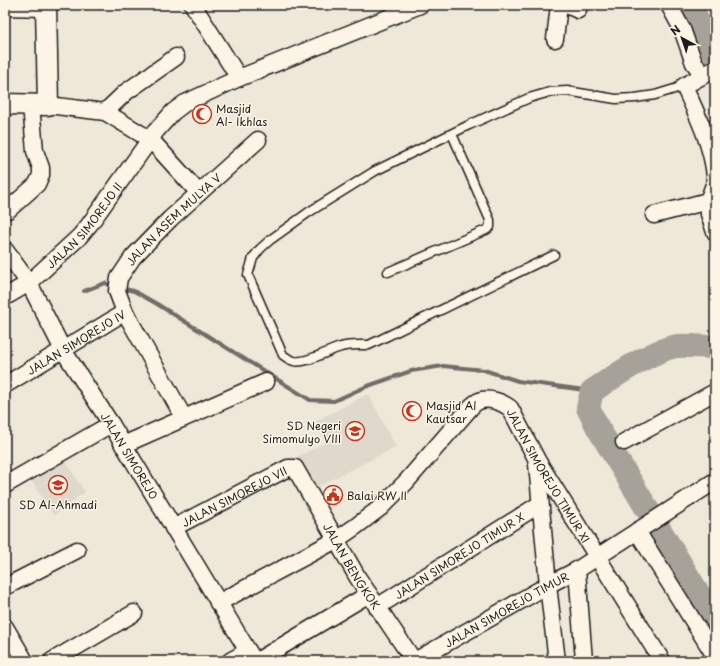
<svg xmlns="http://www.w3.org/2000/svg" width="720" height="666" font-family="'Playpen Sans',sans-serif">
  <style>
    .built { fill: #ded9cb }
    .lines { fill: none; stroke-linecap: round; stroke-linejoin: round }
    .stream { stroke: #6f6c67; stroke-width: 4 }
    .river { stroke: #a7a299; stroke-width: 24 }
    .service-casing { stroke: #1c1c1c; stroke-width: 11 }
    .minor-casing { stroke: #1c1c1c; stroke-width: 19 }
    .tertiary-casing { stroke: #1c1c1c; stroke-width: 23 }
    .service { stroke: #fcf5e5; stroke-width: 8 }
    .minor { stroke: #fcf5e5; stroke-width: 16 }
    .tertiary { stroke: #fcf5e5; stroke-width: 20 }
    .labels { text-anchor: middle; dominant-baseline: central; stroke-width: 3; stroke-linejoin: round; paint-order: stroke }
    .poi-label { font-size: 11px; fill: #1c1c1c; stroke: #fcf5e5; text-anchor: start }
    .street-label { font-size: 11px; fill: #1c1c1c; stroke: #fcf5e5 }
  </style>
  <rect width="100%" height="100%" fill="#eee8d9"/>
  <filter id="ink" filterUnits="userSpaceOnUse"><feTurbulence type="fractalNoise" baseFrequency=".025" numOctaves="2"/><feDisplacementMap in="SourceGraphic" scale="8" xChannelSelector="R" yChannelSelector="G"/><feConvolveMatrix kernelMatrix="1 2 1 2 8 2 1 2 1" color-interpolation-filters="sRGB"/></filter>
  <g filter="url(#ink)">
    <g class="built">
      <path d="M368 394 396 447 313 489 297 457 326 442 316 421Z"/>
      <path d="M63 458 85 492 76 498 77 499 54 515 30 479Z"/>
    </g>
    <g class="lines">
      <g class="stream">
        <path d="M120 288 134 291 157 304 310 400 334 401 365 387 411 371 443 366 484 370 518 381 592 391"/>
        <path d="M84 291 105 283 114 286"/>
      </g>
      <g class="river">
        <path d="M690 5 715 55"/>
        <path d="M715 347C703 347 689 345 677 346 652 350 614 377 592 391L588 408 598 428 715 621"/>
      </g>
      <defs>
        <g id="service">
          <path d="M5 11 46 12"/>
          <path d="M554 255 369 345C360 345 350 344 341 347 329 350 306 364 294 361 289 360 287 358 283 355L248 275 253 258 260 249 270 240 309 212 375 171 469 125 529 98 550 92 567 91 616 99 635 98 655 95 684 86"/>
          <path d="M388 272 486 230 490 227V220L452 134"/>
        </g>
        <g id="minor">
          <path d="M193 5 239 78"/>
          <path d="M567 5 578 10"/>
          <path d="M669 5 682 29 694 63 703 75"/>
          <path d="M555 39 559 5"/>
          <path d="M715 69 684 86C697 114 712 145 715 176"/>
          <path d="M48 105 105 112 151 140 199 193"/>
          <path d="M105 112 126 92 176 57"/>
          <path d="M715 182 708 201 709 214 715 232"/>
          <path d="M8 210 37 184 41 175V168L35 151 31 105"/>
          <path d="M654 215 708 201"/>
          <path id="s1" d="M5 250 29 283 63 350 111 424 254 661"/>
          <path id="s2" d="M5 297 29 283 79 237 89 225 156 131 173 112 185 103 239 78 420 5"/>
          <path id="s3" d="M125 312 117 291 119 278 133 257 170 219 258 140"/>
          <path id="s4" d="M5 385 125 312 184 418"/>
          <path d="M624 442 715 392"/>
          <path d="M123 445 266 382"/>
          <path d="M537 464 548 585 557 661"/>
          <path d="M5 485 111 424"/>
          <path id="s5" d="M173 528 288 468H295L358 578 414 661"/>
          <path d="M637 531 715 656"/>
          <path d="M577 570 584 661"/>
          <path d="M5 587 77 550"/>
          <path id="s6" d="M218 603 336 540 355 527 380 508 406 482 471 407C473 405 476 402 479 401 488 397 502 402 510 408L537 460 662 661"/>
          <path id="s7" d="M377 607 540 504"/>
          <path d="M5 627 25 661"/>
          <path d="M52 661 134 613"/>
          <path d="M230 661 248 651"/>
          <path d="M257 661 369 594"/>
          <path id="s8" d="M415 661 548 585 577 570 715 481"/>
        </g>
        <path id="tertiary" d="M5 104 48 105 46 5"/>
      </defs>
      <use href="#service" class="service-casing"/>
      <use href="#minor" class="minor-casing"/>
      <use href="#tertiary" class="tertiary-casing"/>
      <use href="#service" class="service"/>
      <use href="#minor" class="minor"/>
      <use href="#tertiary" class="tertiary"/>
    </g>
  </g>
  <defs>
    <symbol id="mosque-ring" viewBox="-11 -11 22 22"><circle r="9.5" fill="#fcf5e5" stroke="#c8321e" stroke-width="1.5"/><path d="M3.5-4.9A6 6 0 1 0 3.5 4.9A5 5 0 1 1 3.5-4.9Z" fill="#c8321e"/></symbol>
    <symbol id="school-ring" viewBox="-11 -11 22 22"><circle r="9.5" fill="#fcf5e5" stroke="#c8321e" stroke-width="1.5"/><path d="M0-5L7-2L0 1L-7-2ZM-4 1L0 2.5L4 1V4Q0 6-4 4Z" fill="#c8321e"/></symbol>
    <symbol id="civic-ring" viewBox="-11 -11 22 22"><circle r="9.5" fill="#fcf5e5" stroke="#c8321e" stroke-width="1.5"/><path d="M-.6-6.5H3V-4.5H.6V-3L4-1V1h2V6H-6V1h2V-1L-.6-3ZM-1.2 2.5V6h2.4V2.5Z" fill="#c8321e"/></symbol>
  </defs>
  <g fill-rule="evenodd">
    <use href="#mosque-ring" x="191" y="103" width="22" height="22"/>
    <use href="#mosque-ring" x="401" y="400" width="22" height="22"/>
    <use href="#school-ring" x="344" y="420" width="22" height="22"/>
    <use href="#school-ring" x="47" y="474" width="22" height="22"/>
    <use href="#civic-ring" x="322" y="484" width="22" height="22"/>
  </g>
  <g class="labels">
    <g class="poi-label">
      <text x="216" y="108">Masjid<tspan x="216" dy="13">Al- Ikhlas</tspan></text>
      <text x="426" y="405">Masjid Al<tspan x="426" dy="13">Kautsar</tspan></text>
      <text x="341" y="425" text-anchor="end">SD Negeri<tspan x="341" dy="13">Simomulyo VIII</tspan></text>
      <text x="347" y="495">Balai RW II</text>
      <text x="58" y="504" text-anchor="middle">SD Al-Ahmadi</text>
    </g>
    <g class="street-label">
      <text stroke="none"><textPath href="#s3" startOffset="116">JALAN ASEM MULYA V</textPath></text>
      <text stroke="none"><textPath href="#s2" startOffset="108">JALAN SIMOREJO II</textPath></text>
      <text stroke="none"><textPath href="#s4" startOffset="83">JALAN SIMOREJO IV</textPath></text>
      <text stroke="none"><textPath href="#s1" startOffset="241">JALAN SIMOREJO</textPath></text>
      <text stroke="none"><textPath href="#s6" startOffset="445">JALAN SIMOREJO TIMUR XI</textPath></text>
      <text stroke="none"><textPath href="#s5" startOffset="69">JALAN SIMOREJO VII</textPath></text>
      <text stroke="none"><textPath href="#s7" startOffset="97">JALAN SIMOREJO TIMUR X</textPath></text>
      <text stroke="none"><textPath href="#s5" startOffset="250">JALAN BENGKOK</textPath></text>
      <text stroke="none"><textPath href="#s8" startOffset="105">JALAN SIMOREJO TIMUR</textPath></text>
    </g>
  </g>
  <rect width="720" height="666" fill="none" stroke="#fcf5e5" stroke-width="20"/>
  <rect x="10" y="10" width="700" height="646" fill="none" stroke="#1c1c1c" stroke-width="1.5" filter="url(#ink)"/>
  <g transform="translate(682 38) rotate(320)" stroke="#fcf5e5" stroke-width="3" paint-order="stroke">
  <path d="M0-3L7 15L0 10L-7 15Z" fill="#1c1c1c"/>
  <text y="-6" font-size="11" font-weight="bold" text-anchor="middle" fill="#1c1c1c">N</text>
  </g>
</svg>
